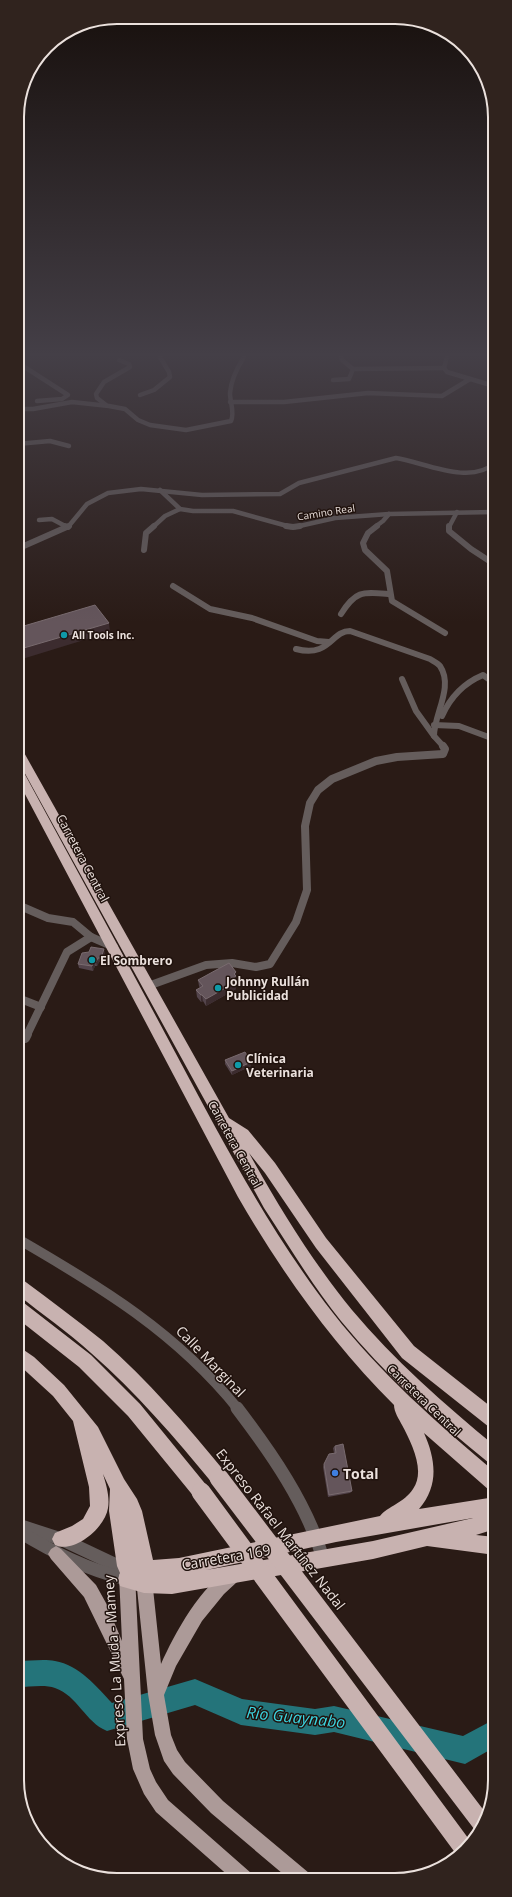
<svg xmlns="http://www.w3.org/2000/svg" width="512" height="1897" font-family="'Open Sans',sans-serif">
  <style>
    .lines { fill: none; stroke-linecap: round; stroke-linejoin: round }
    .river { fill: #24747a; fill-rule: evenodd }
    .minor-far4 { stroke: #655d5c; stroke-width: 4.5 }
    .minor-far3 { stroke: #655d5c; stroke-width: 6 }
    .minor-far2 { stroke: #655d5c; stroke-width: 8 }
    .minor-far1 { stroke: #655d5c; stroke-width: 10 }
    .minor { stroke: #655d5c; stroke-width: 13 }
    .major { fill: #ac9a98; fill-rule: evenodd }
    .highway { fill: #c8b2b0; fill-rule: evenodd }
    .highway-bridge { stroke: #c8b2b0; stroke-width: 19 }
    .wall { fill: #53444b }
    .shaded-wall { fill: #3c2c2f }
    .building { fill: #64555b; stroke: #796b6f }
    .culture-dot { fill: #0f9aa8; stroke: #20120d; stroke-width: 1.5 }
    .shop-dot { fill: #3f7fe0; stroke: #20120d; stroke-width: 1.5 }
    .labels { text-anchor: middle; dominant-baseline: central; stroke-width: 3; stroke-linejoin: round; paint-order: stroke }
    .far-street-label { font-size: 10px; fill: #ebe1dd; stroke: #20120d }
    .far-poi-label { font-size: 10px; font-weight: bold; fill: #ebe1dd; stroke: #20120d; text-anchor: start }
    .street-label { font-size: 12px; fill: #ebe1dd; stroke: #20120d }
    .poi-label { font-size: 12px; font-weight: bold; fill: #ebe1dd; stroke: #20120d; text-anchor: start }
    .near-street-label { font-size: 14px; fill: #ebe1dd; stroke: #20120d }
    .near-poi-label { font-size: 14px; font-weight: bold; fill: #ebe1dd; stroke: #20120d; text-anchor: start }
    .near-water-label { font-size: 16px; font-style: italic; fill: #3bd5e1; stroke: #20120d }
    .rim { fill: none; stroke: #ebe1dd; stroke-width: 2 }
  </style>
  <rect width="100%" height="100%" fill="#2a1b16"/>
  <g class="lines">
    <path class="river" d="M18 1661C30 1661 44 1659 55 1661 79 1665 97 1687 112 1703L195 1679 242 1699 315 1709 334 1706 463 1736 495 1719V1747L465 1764 334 1732 315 1735 241 1725 195 1705 107 1731C85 1722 78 1696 55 1688 45 1684 29 1687 18 1687Z"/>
    <g class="minor-far4">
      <path d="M341 357 342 360 353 369 444 368"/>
      <path d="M17 358 23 366 68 395 62 399 37 401"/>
      <path d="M444 368 447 372 494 386"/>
      <path d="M444 368 447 357"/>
      <path d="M333 380 349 379 353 369"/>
      <path d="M140 395 154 390 170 377 169 372 160 357"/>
      <path d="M230 402H284L368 393 442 396 470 379"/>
      <path d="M106 405 97 398 96 394 104 382 130 367 129 364 119 360"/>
      <path d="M17 409H33L72 402 109 406 125 409 138 420 150 425 186 430 231 421C235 413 230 402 230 393 231 379 237 368 244 357"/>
      <path d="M17 444 50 441 69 446"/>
      <path d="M160 490 180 509 193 511H233L291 527"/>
      <path d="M39 520 52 519 67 527"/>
      <path d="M68 527 87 504 108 493 141 489 202 495 280 494 299 483 396 458C423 462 471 486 494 463"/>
      <path d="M153 527 165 516 180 509"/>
      <path d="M295 527 335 518 389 514 494 512"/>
      <path d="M375 527 383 521 389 514"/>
      <path d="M449 527 457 512"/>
    </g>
    <g class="minor-far3">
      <path d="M65 526 68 527"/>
      <path d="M286 526 293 527 300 526"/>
      <path d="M377 526 368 533 363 543 365 550 387 571 392 601 445 633"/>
      <path d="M449 526V531L471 549 494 564"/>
      <path d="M17 549 69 526"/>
      <path d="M144 550 146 533 154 526"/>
      <path d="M173 586 210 609 252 618 317 641 329 642"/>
      <path d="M341 614C356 590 363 592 390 594"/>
      <path d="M296 649C330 658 331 631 350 631L430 659C433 661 438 663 440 666 454 687 434 714 434 736L444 747"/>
      <path d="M402 679 416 711 434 736"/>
      <path d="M442 716C450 698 464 683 483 675L490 680"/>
      <path d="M434 725 459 726 494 739"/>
    </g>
    <g class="minor-far2">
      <path d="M18 905 48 918 73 922 91 937 114 947"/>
      <path d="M148 986 206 965 232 963 256 967 270 964 296 922 307 890 305 826 310 803 318 790 332 779 376 761 397 757 443 754 445 749 443 746"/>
      <path d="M18 998 41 1007"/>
      <path d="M27 1035 67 952 91 937"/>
    </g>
    <g class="minor-far1">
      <path d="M25 1038 27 1034"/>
      <path d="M18 1239C101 1287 177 1333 238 1409"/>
    </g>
    <g class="minor">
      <path d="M237 1408C272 1454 306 1503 323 1558"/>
      <path d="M18 1525 61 1539 116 1565 126 1566"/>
      <path d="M18 1531C53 1552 87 1570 127 1579"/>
    </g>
    <g class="major">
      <path d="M56 1546 61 1549 96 1585 106 1603 122 1641 119 1575 122 1570 127 1567 132 1570 135 1575 143 1739 150 1769 156 1782 168 1800 251 1873 254 1879 231 1878 156 1812 144 1794 133 1769 127 1739 124 1679 84 1597 51 1559 48 1554 51 1549Z"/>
      <path d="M232 1569 237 1572 240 1577 237 1582 224 1594 202 1621 176 1666 164 1695 171 1735 177 1750 185 1762 223 1801 309 1873 312 1879H289L211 1813 173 1774 164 1761 155 1735 148 1694 136 1579 139 1574 144 1571 149 1574 152 1579 161 1664C174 1635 202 1582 232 1569Z"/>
    </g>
    <g class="highway">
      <path d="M17 746 22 749 229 1118 248 1130 275 1163 326 1238 414 1346 495 1410V1429L489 1427 402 1358 316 1248 265 1173 249 1153C279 1207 312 1261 352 1310 394 1360 444 1404 495 1446V1466L489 1463C436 1420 384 1374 341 1321 312 1285 289 1246 264 1208L17 759Z"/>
      <path d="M17 766 22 769C73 863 125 958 175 1052 223 1142 270 1232 333 1313 380 1373 437 1423 495 1472V1493L489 1490 424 1433C436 1460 439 1486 419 1509L495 1497V1529L476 1535 495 1537V1555L427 1546 373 1559 172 1594 144 1593 120 1586 118 1579 120 1573 117 1566 109 1511 110 1489 103 1474C106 1484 110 1497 108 1508 105 1528 74 1554 55 1545L52 1539 55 1533 72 1526 83 1519 90 1506 89 1487 73 1421 53 1396 18 1364V1346L34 1357 64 1385 98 1427 124 1479 137 1499 142 1511 153 1560 179 1558 380 1516C388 1506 404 1503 413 1489 426 1471 411 1442 402 1425 399 1419 394 1412 394 1405 332 1343 282 1273 238 1197L17 779ZM473 1518 373 1541 206 1570 336 1542Z"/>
      <path d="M18 1277 23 1280C50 1300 77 1320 103 1341 148 1380 187 1426 225 1472L228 1478 225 1484 219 1487 213 1484C175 1438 136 1392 91 1353 68 1332 42 1314 18 1295Z"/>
      <path d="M18 1301 24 1303 91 1355 140 1404 207 1486 210 1492 207 1498 201 1501 195 1498 128 1416 79 1367 18 1319Z"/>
    </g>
    <g class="highway-bridge">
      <path d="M219 1478 483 1825"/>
      <path d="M201 1492 465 1850"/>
    </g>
  </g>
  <g class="wall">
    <path d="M105 954 102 963 99 962 97 966H95L93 971 79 968 78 964Z"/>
    <path d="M236 979V989L206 1006 203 1001 201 1002 197 997 196 990 200 988 199 986 198 980Z"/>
    <path d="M225 1060 251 1062V1066L232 1075 225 1064Z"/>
    <path d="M335 1446 352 1491 350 1493 328 1497 323 1467 324 1464 334 1453 333 1448Z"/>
  </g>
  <g class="shaded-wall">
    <path d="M109 623 110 632 19 660 17 655V650Z"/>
    <path d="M104 949 105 954 102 963 101 958Z"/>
    <path d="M98 958 99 962 97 966 96 962Z"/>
    <path d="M94 961 95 966 93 971 92 966Z"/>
    <path d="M236 972V989L206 1006V999L233 978 234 974Z"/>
    <path d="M201 995H202L203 1001 201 1002Z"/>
    <path d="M251 1062V1066L232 1075V1071Z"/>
    <path d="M18 1403 20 1406 18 1411Z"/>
  </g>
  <g class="building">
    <path d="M95 605 109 623 17 650V628Z"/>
    <path d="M91 947 104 949 101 958H98L96 962 94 961 92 966 78 964 82 953 89 952Z"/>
    <path d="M229 963 236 972 234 974 236 976 233 978 236 982 206 999 202 995H201L196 990 203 986 198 980Z"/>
    <path d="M245 1052 251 1062 232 1071 225 1060Z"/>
    <path d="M343 1444 352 1491 329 1495 324 1464 329 1454 336 1453 335 1446Z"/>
  </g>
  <linearGradient id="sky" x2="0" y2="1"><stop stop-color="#170f0c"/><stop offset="0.57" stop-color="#443f47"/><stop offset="1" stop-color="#443f47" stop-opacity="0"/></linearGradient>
  <rect width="512" height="622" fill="url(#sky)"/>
  <g class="culture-dot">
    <circle cx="64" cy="635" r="4"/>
    <circle cx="92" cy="960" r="4"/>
    <circle cx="218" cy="988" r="4"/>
    <circle cx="238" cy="1065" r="4"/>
  </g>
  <circle class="shop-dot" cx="335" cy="1473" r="4"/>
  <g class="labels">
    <g class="far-street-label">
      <text transform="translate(326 512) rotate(-9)">Camino Real</text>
    </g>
    <g class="far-poi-label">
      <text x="72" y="635">All Tools Inc.</text>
    </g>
    <g class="street-label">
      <text transform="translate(83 858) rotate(62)">Carretera Central</text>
      <text transform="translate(235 1144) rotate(61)">Carretera Central</text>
      <text transform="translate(424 1400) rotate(44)">Carretera Central</text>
    </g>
    <g class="poi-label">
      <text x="100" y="960">El Sombrero</text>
      <text x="226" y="981">Johnny Rullán<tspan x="226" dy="14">Publicidad</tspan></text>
      <text x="246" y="1058">Clínica<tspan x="246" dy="14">Veterinaria</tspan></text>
    </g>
    <g class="near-street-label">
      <text transform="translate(211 1361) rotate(46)">Calle Marginal</text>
      <text transform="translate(281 1529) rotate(52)">Expreso Rafael Martínez Nadal</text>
      <text transform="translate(226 1557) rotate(-10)">Carretera 169</text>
      <text transform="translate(114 1661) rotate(-94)">Expreso La Muda - Mamey</text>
    </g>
    <g class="near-poi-label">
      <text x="343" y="1473">Total</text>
    </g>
    <g class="near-water-label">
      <text transform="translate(296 1717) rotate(6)">Río Guaynabo</text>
    </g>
  </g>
  <path d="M0 0H512V1897H0ZM117 24H395A93 93 0 0 1 488 117V1780A93 93 0 0 1 395 1873H117A93 93 0 0 1 24 1780V117A93 93 0 0 1 117 24Z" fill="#30231e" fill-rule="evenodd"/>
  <path class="rim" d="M117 24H395A93 93 0 0 1 488 117V1780A93 93 0 0 1 395 1873H117A93 93 0 0 1 24 1780V117A93 93 0 0 1 117 24Z"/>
</svg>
